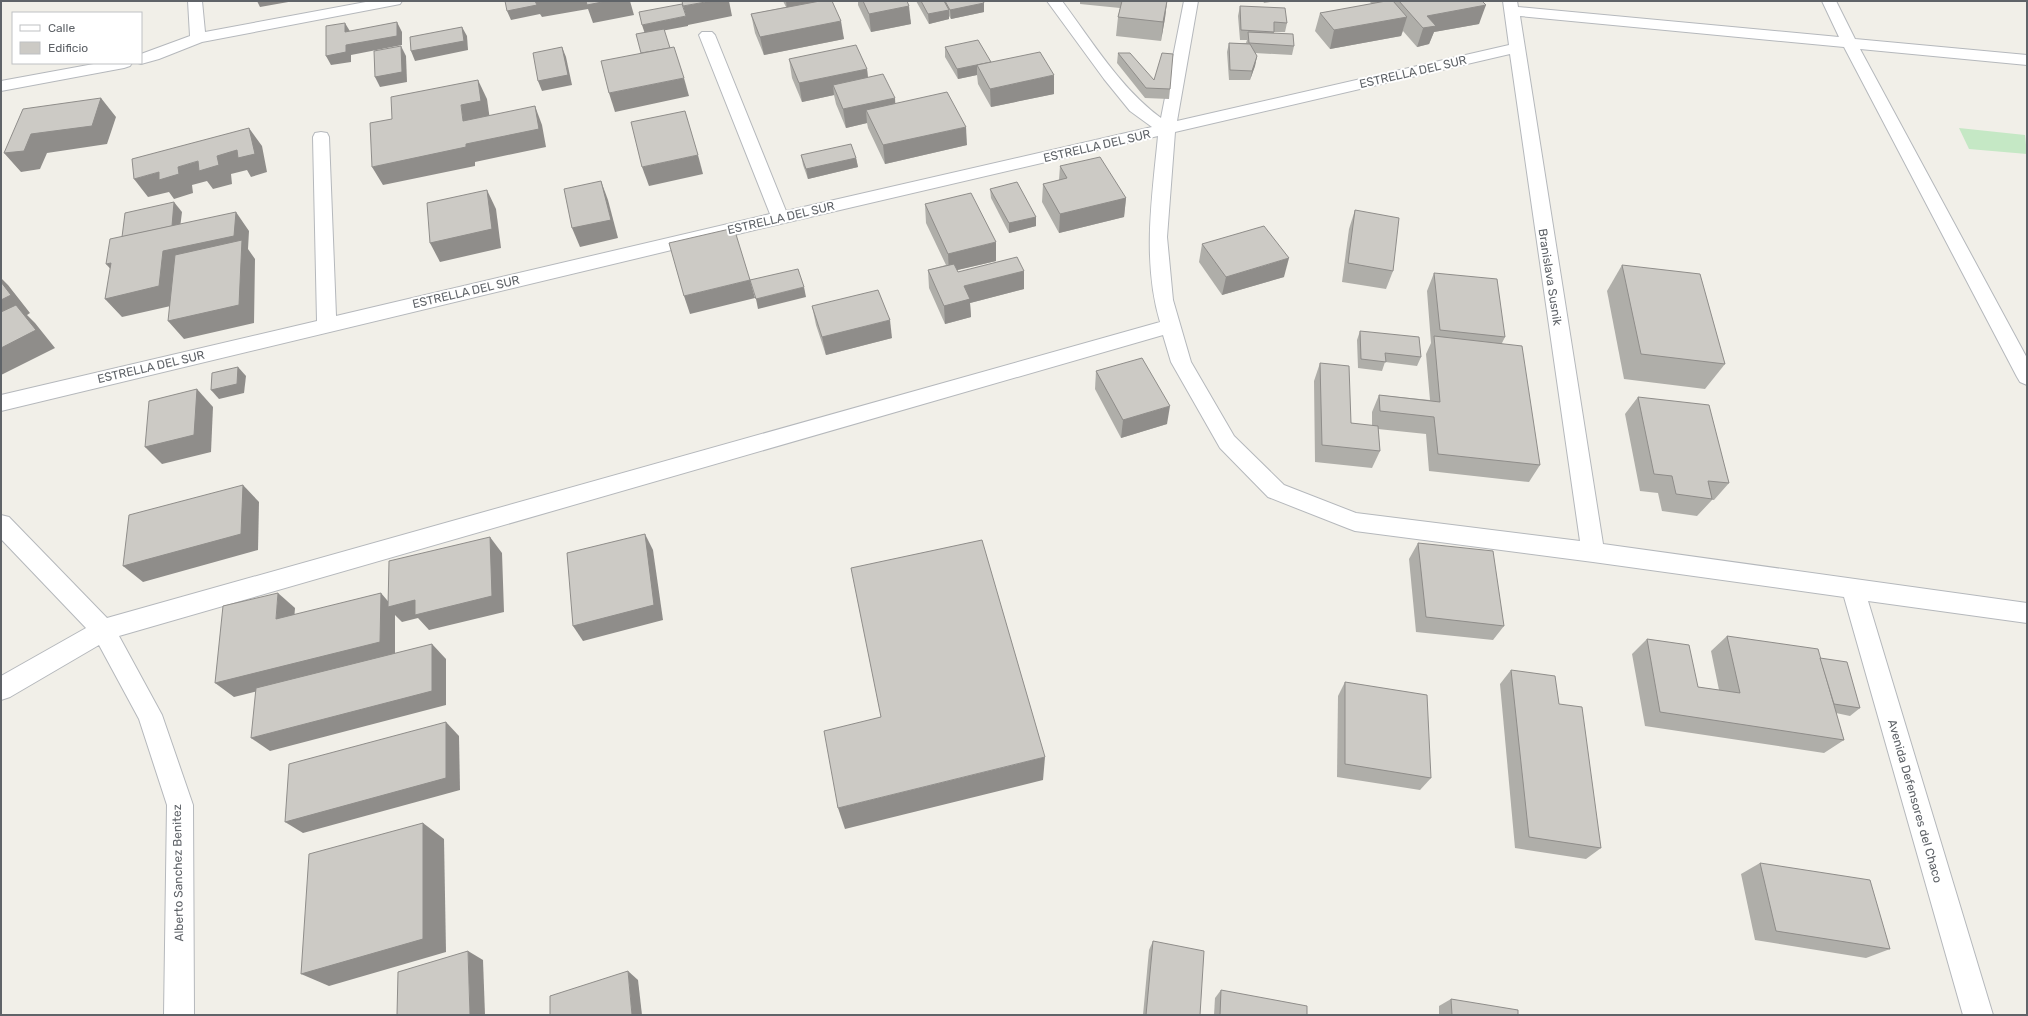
<svg xmlns="http://www.w3.org/2000/svg" width="2028" height="1016" font-family="Rubik,sans-serif">
  <style>
    .green { fill: #c5e8c5 }
    .lines { fill: none; stroke-linecap: round; stroke-linejoin: round }
    .minor-casing { stroke: #b5b8bc; stroke-width: 2 }
    .minor { fill: #fff; fill-rule: evenodd }
    .wall { fill: #afaea9 }
    .shaded-wall { fill: #8f8d8a }
    .building { fill: #cccac5; stroke: #8f8d8a }
    .labels { text-anchor: middle; dominant-baseline: central; stroke-width: 4; stroke-linejoin: round; paint-order: stroke }
    .street-label { font-size: 12px; fill: #5f6368; stroke: #fff }
  </style>
  <rect width="100%" height="100%" fill="#f1efe8"/>
  <path class="green" d="M1959 128 2025 135 2027 154 1969 149Z"/>
  <g class="lines">
    <defs>
      <g id="minor">
        <path d="M188 1H202L205 32 371 1H402L400 4 395 5 202 42 159 59 141 64 138 63H141V54L190 36Z"/>
        <path d="M1047 1H1062C1092 41 1120 88 1161 118L1184 1H1198L1177 121 1509 45 1503 1H1517L1518 7 1839 37 1822 1H1836L1855 39 2027 55V65L1860 49 2027 358V385L2020 382 2017 377 1844 47 1520 16 1603 544 2027 603V623L1868 601 1993 1015H1963L1844 597 1593 562 1355 531 1347 528 1268 497 1220 448 1171 362 1163 335 119 636 162 715 193 805 194 1015H164L167 805 139 719 99 645 10 697 1 700V676L86 628 1 539V515L9 517 107 618 1160 322C1142 261 1152 198 1158 136L780 224 1 411V395L317 321 313 137 315 133 321 132 327 133 329 137 336 316 770 214 699 35 702 32H712L715 35 786 211 1152 127 1130 111 1104 79ZM1510 54 1580 541 1356 513 1284 485 1234 436 1191 362 1173 300 1167 237 1175 132Z"/>
        <path d="M99 63H132L130 66 124 68 1 91V81Z"/>
      </g>
    </defs>
    <use href="#minor" class="minor-casing"/>
    <use href="#minor" class="minor"/>
  </g>
  <g class="wall">
    <path d="M783 1H832L844 39 764 55 755 33 751 14 786 7Z"/>
    <path d="M858 1H907L911 24 871 32 858 5Z"/>
    <path d="M916 1H983L984 12 951 19 949 16V19L929 24Z"/>
    <path d="M1080 1H1167L1165 18 1161 41 1116 36 1118 17 1120 8 1080 4Z"/>
    <path d="M1263 1H1278L1264 3Z"/>
    <path d="M1369 1H1482L1479 24 1434 32 1429 44 1417 47 1403 31 1401 36 1330 49 1315 31 1320 13 1372 4Z"/>
    <path d="M1240 6 1287 23 1285 32H1274V33L1294 46 1292 55 1255 53 1257 56 1255 66 1250 80H1229L1227 52 1229 43H1246L1247 40H1240L1238 16Z"/>
    <path d="M945 47 991 62 1054 94 991 107 978 84 977 75 958 79 945 57Z"/>
    <path d="M1118 53 1154 80 1170 89 1169 99 1145 98 1117 63Z"/>
    <path d="M789 59 867 69 868 78 895 103 967 145 885 164 868 128 867 123 846 128 836 104 834 95 802 102 792 78Z"/>
    <path d="M801 155 856 158 858 167 808 179 803 165Z"/>
    <path d="M1060 166 1126 198 1124 217 1059 233 1042 202 1043 184 1059 180Z"/>
    <path d="M990 189 1036 217V226L1009 233 991 198Z"/>
    <path d="M925 204 996 261 957 270 958 272 1024 271V289L970 303 971 317 945 324 929 288 928 270 946 265 926 223Z"/>
    <path d="M1355 210 1393 271 1386 289 1342 282 1349 229Z"/>
    <path d="M1202 244 1284 277 1222 295 1199 262Z"/>
    <path d="M1622 265 1725 364 1705 389 1624 379 1607 291Z"/>
    <path d="M1434 273 1505 337 1502 343 1540 465 1529 482 1429 471 1426 434 1378 429 1380 451 1372 468 1315 462 1314 381 1320 363 1351 423 1372 426V412L1379 395 1430 400 1426 354 1431 343 1427 291Z"/>
    <path d="M812 306 892 338 826 355 816 325Z"/>
    <path d="M1360 331 1421 357 1417 366 1385 362 1382 371 1358 368 1357 340Z"/>
    <path d="M1096 371 1167 424 1121 438 1095 389Z"/>
    <path d="M1638 397 1729 483 1714 500H1712L1697 516 1662 511 1658 493 1640 491 1625 414Z"/>
    <path d="M1418 543 1504 626 1493 640 1416 632 1409 559Z"/>
    <path d="M1727 636 1820 658 1860 708 1850 716 1836 713 1844 740 1824 753 1645 726 1632 654 1647 639 1698 687 1719 690 1711 651Z"/>
    <path d="M1511 670 1559 704 1601 848 1586 859 1515 848 1500 684Z"/>
    <path d="M1345 682 1431 778 1420 790 1337 777 1338 696Z"/>
    <path d="M1760 863 1890 949 1866 958 1755 940 1741 874Z"/>
    <path d="M1153 941 1200 1015H1143L1149 950Z"/>
    <path d="M1221 990 1307 1015H1214L1215 998Z"/>
    <path d="M1451 999 1518 1015H1439V1006Z"/>
  </g>
  <g class="shaded-wall">
    <path d="M257 1H294L260 7Z"/>
    <path d="M535 1H630L634 15 593 23 588 9 542 17 540 14 511 20 507 11Z"/>
    <path d="M711 1H729L732 16 688 25V26L645 34 642 25 686 16 683 6Z"/>
    <path d="M786 1H821L787 10Z"/>
    <path d="M1167 1 1165 18 1161 41 1163 22Z"/>
    <path d="M984 3V12L951 19 950 10Z"/>
    <path d="M1486 5 1479 24 1434 32 1429 44 1417 47 1427 16Z"/>
    <path d="M909 6 911 24 871 32 869 14Z"/>
    <path d="M949 10V19L929 24 928 14Z"/>
    <path d="M1407 17 1401 36 1330 49 1334 30Z"/>
    <path d="M841 21 844 39 764 55 760 37Z"/>
    <path d="M397 22 402 32V45L351 55V62L331 65 326 56 346 45Z"/>
    <path d="M345 23 351 33 345 32Z"/>
    <path d="M462 27 467 36 468 50 415 61 411 51Z"/>
    <path d="M401 46 406 56 407 82 380 87 375 77Z"/>
    <path d="M562 47 566 57 572 85 542 91 538 81Z"/>
    <path d="M1257 56 1255 66 1250 80 1252 71Z"/>
    <path d="M977 65V75L958 79 957 69Z"/>
    <path d="M867 69 869 88 833 85 834 95 802 102 799 83Z"/>
    <path d="M1054 75V94L991 107 990 89Z"/>
    <path d="M684 78 689 96 615 112 609 93Z"/>
    <path d="M478 80 487 99 490 120 463 121 461 105Z"/>
    <path d="M101 98 116 117 107 144 47 153 40 169 21 172 4 153 31 134Z"/>
    <path d="M895 98 896 117 866 110 867 123 846 128 843 109Z"/>
    <path d="M535 106 542 125 546 147 475 162V166L383 185 372 167 466 144Z"/>
    <path d="M966 127 967 145 885 164 883 145Z"/>
    <path d="M249 128 262 146 267 172 251 177 247 170 231 174 232 184 213 189 207 181 192 185 193 193 174 199 169 192 148 197 134 179 217 156Z"/>
    <path d="M698 155 703 174 649 186 642 167Z"/>
    <path d="M856 158 858 167 808 179 806 169Z"/>
    <path d="M601 181 608 200 618 238 580 247 572 228Z"/>
    <path d="M487 190 496 209 501 248 440 262 430 243Z"/>
    <path d="M1126 198 1124 217 1059 233 1060 214Z"/>
    <path d="M174 202 182 212 179 236 171 226Z"/>
    <path d="M236 212 249 231 248 249 255 259 254 323 184 339 168 321 175 305 122 317 105 299 163 251Z"/>
    <path d="M1036 217V226L1009 233V223Z"/>
    <path d="M996 242V261L949 272 948 254Z"/>
    <path d="M1289 258 1284 277 1222 295 1226 277Z"/>
    <path d="M111 263 122 282 106 264Z"/>
    <path d="M1024 271V289L970 303 971 317 945 324 944 306 964 286Z"/>
    <path d="M1 278 8 285 30 313 27 315 35 323 55 348 1 375Z"/>
    <path d="M750 280 755 298 690 314 684 296Z"/>
    <path d="M804 287 806 297 758 309 756 299Z"/>
    <path d="M890 320 892 338 826 355 822 337Z"/>
    <path d="M238 367 246 376 244 393 219 399 211 390Z"/>
    <path d="M197 389 213 407 211 452 162 464 145 447Z"/>
    <path d="M1170 406 1167 424 1121 438 1123 420Z"/>
    <path d="M243 485 259 502 258 550 143 582 123 566Z"/>
    <path d="M645 534 653 550 663 620 583 641 573 626Z"/>
    <path d="M490 537 502 553 504 612 429 630 418 618 402 622 395 615V657L234 697 215 683 381 593 392 606Z"/>
    <path d="M278 593 295 608 293 634 276 619Z"/>
    <path d="M432 644 446 659V705L270 751 251 738Z"/>
    <path d="M446 722 459 736 460 790 303 833 285 822Z"/>
    <path d="M1045 757 1043 780 845 829 838 808Z"/>
    <path d="M423 823 444 839 446 952 329 986 301 974Z"/>
    <path d="M468 951 483 960 485 1015H470Z"/>
    <path d="M628 971 638 980 642 1015H632Z"/>
  </g>
  <g class="building">
    <path d="M505 1H535L537 5 507 11Z"/>
    <path d="M586 1H607L587 5Z"/>
    <path d="M682 1H711L683 6Z"/>
    <path d="M820 1H832L841 21 760 37 751 14Z"/>
    <path d="M863 1H907L909 6 869 14Z"/>
    <path d="M921 1H944L949 10 928 14Z"/>
    <path d="M945 1H983L984 3 950 10Z"/>
    <path d="M1122 1H1167L1163 22 1118 17Z"/>
    <path d="M1386 1H1393L1407 17 1334 30 1320 13Z"/>
    <path d="M1399 1H1482L1486 5 1427 16 1436 26 1423 28Z"/>
    <path d="M682 4 686 16 642 25 639 12Z"/>
    <path d="M1240 6 1285 8 1287 23 1274 22V32L1241 30Z"/>
    <path d="M397 22V36L346 45V52L326 56V26L345 23V32Z"/>
    <path d="M462 27 464 41 411 51 410 37Z"/>
    <path d="M664 29 670 48 641 53 636 34Z"/>
    <path d="M1248 32 1293 34 1294 46 1249 43Z"/>
    <path d="M978 40 991 62 957 69 945 47Z"/>
    <path d="M1229 43 1250 44 1257 56 1252 71 1230 70Z"/>
    <path d="M856 45 867 69 799 83 789 59Z"/>
    <path d="M401 46 402 72 375 77 374 51Z"/>
    <path d="M562 47 568 75 538 81 533 53Z"/>
    <path d="M674 47 684 78 609 93 601 61Z"/>
    <path d="M1040 52 1054 75 990 89 977 65Z"/>
    <path d="M1118 53H1130L1154 80 1162 53 1173 54 1170 89 1146 88Z"/>
    <path d="M883 74 895 98 843 109 833 85Z"/>
    <path d="M478 80 481 101 461 105 463 121 535 106 539 129 466 144V147L372 167 370 123 392 119 391 97Z"/>
    <path d="M947 92 966 127 883 145 866 110Z"/>
    <path d="M101 98 92 126 31 134 24 151 4 153 23 109Z"/>
    <path d="M685 111 698 155 642 167 631 122Z"/>
    <path d="M249 128 255 154 238 158 237 150 217 156 219 165 199 171 198 161 178 167 179 174 159 180V172L134 179 132 159Z"/>
    <path d="M851 144 856 158 806 169 801 155Z"/>
    <path d="M1100 157 1126 198 1060 214 1043 184 1067 178 1060 166Z"/>
    <path d="M601 181 611 220 572 228 564 189Z"/>
    <path d="M1017 182 1036 217 1009 223 990 189Z"/>
    <path d="M487 190 492 229 430 243 427 203Z"/>
    <path d="M971 193 996 242 948 254 925 204Z"/>
    <path d="M174 202 172 226 122 237 125 213Z"/>
    <path d="M1355 210 1399 218 1393 271 1348 263Z"/>
    <path d="M236 212 234 236 163 251 159 286 105 299 111 263 106 264 110 239Z"/>
    <path d="M1264 226 1289 258 1226 277 1202 244Z"/>
    <path d="M734 228 750 280 684 296 669 243Z"/>
    <path d="M242 240 239 305 168 321 175 255Z"/>
    <path d="M1017 257 1024 271 964 286 970 299 944 306 928 270 954 264 958 272Z"/>
    <path d="M1622 265 1700 274 1725 364 1641 354Z"/>
    <path d="M798 269 804 287 756 299 750 280Z"/>
    <path d="M1434 273 1497 279 1505 337 1440 330Z"/>
    <path d="M1 282 11 295 1 300Z"/>
    <path d="M878 290 890 320 822 337 812 306Z"/>
    <path d="M16 305 36 330 1 348V312Z"/>
    <path d="M1360 331 1419 337 1421 357 1385 353 1386 362 1361 359Z"/>
    <path d="M1434 336 1522 346 1540 465 1438 454 1434 417 1380 411 1379 395 1440 402Z"/>
    <path d="M1142 358 1170 406 1123 420 1096 371Z"/>
    <path d="M1320 363 1349 366 1351 423 1378 426 1380 451 1322 445Z"/>
    <path d="M238 367 237 384 211 390 212 373Z"/>
    <path d="M197 389 194 435 145 447 149 401Z"/>
    <path d="M1638 397 1709 405 1729 483 1708 481 1712 499 1676 494 1672 476 1654 474Z"/>
    <path d="M243 485 241 534 123 566 129 515Z"/>
    <path d="M645 534 654 605 573 626 567 553Z"/>
    <path d="M490 537 492 596 415 615V600L388 607 389 561Z"/>
    <path d="M982 540 1045 757 838 808 824 731 881 717 851 568Z"/>
    <path d="M1418 543 1493 551 1504 626 1426 617Z"/>
    <path d="M278 593 276 619 381 593 380 642 215 683 223 606Z"/>
    <path d="M1727 636 1818 649 1844 740 1660 712 1647 639 1689 645 1698 687 1740 693Z"/>
    <path d="M432 644V691L251 738 256 688Z"/>
    <path d="M1820 658 1847 662 1860 708 1834 704Z"/>
    <path d="M1511 670 1555 676 1559 704 1582 707 1601 848 1529 837Z"/>
    <path d="M1345 682 1427 695 1431 778 1345 764Z"/>
    <path d="M446 722V778L285 822 289 764Z"/>
    <path d="M423 823V939L301 974 309 854Z"/>
    <path d="M1760 863 1870 880 1890 949 1776 931Z"/>
    <path d="M1153 941 1204 951 1200 1015H1146Z"/>
    <path d="M468 951 470 1015H397L398 972Z"/>
    <path d="M628 971 632 1015H550V996Z"/>
    <path d="M1221 990 1307 1006V1015H1220Z"/>
    <path d="M1451 999 1518 1010V1015H1452Z"/>
  </g>
  <g class="labels">
    <g class="street-label">
      <text transform="translate(1413 72) rotate(-13)">ESTRELLA DEL SUR</text>
      <text transform="translate(1097 146) rotate(-13)">ESTRELLA DEL SUR</text>
      <text transform="translate(781 218) rotate(-13)">ESTRELLA DEL SUR</text>
      <text transform="translate(1550 277) rotate(81)">Branislava Susnik</text>
      <text transform="translate(466 292) rotate(-13)">ESTRELLA DEL SUR</text>
      <text transform="translate(151 367) rotate(-13)">ESTRELLA DEL SUR</text>
      <text transform="translate(1915 801) rotate(74)">Avenida Defensores del Chaco</text>
      <text transform="translate(178 873) rotate(-91)">Alberto Sanchez Benitez</text>
    </g>
  </g>
  <rect width="2028" height="1016" fill="none" stroke="#5f6368" stroke-width="4"/>
  <rect x="12" y="12" width="130" height="52" fill="#ffffff" stroke="#bfc1c3"/>
  <rect x="20" y="25" width="20" height="6" fill="#ffffff" stroke="#bfc1c3"/>
  <text x="48" y="32" font-size="12" fill="#5f6368">Calle</text>
  <rect x="20" y="42" width="20" height="12" fill="#cccac5" stroke="#bfc1c3"/>
  <text x="48" y="52" font-size="12" fill="#5f6368">Edificio</text>
</svg>
